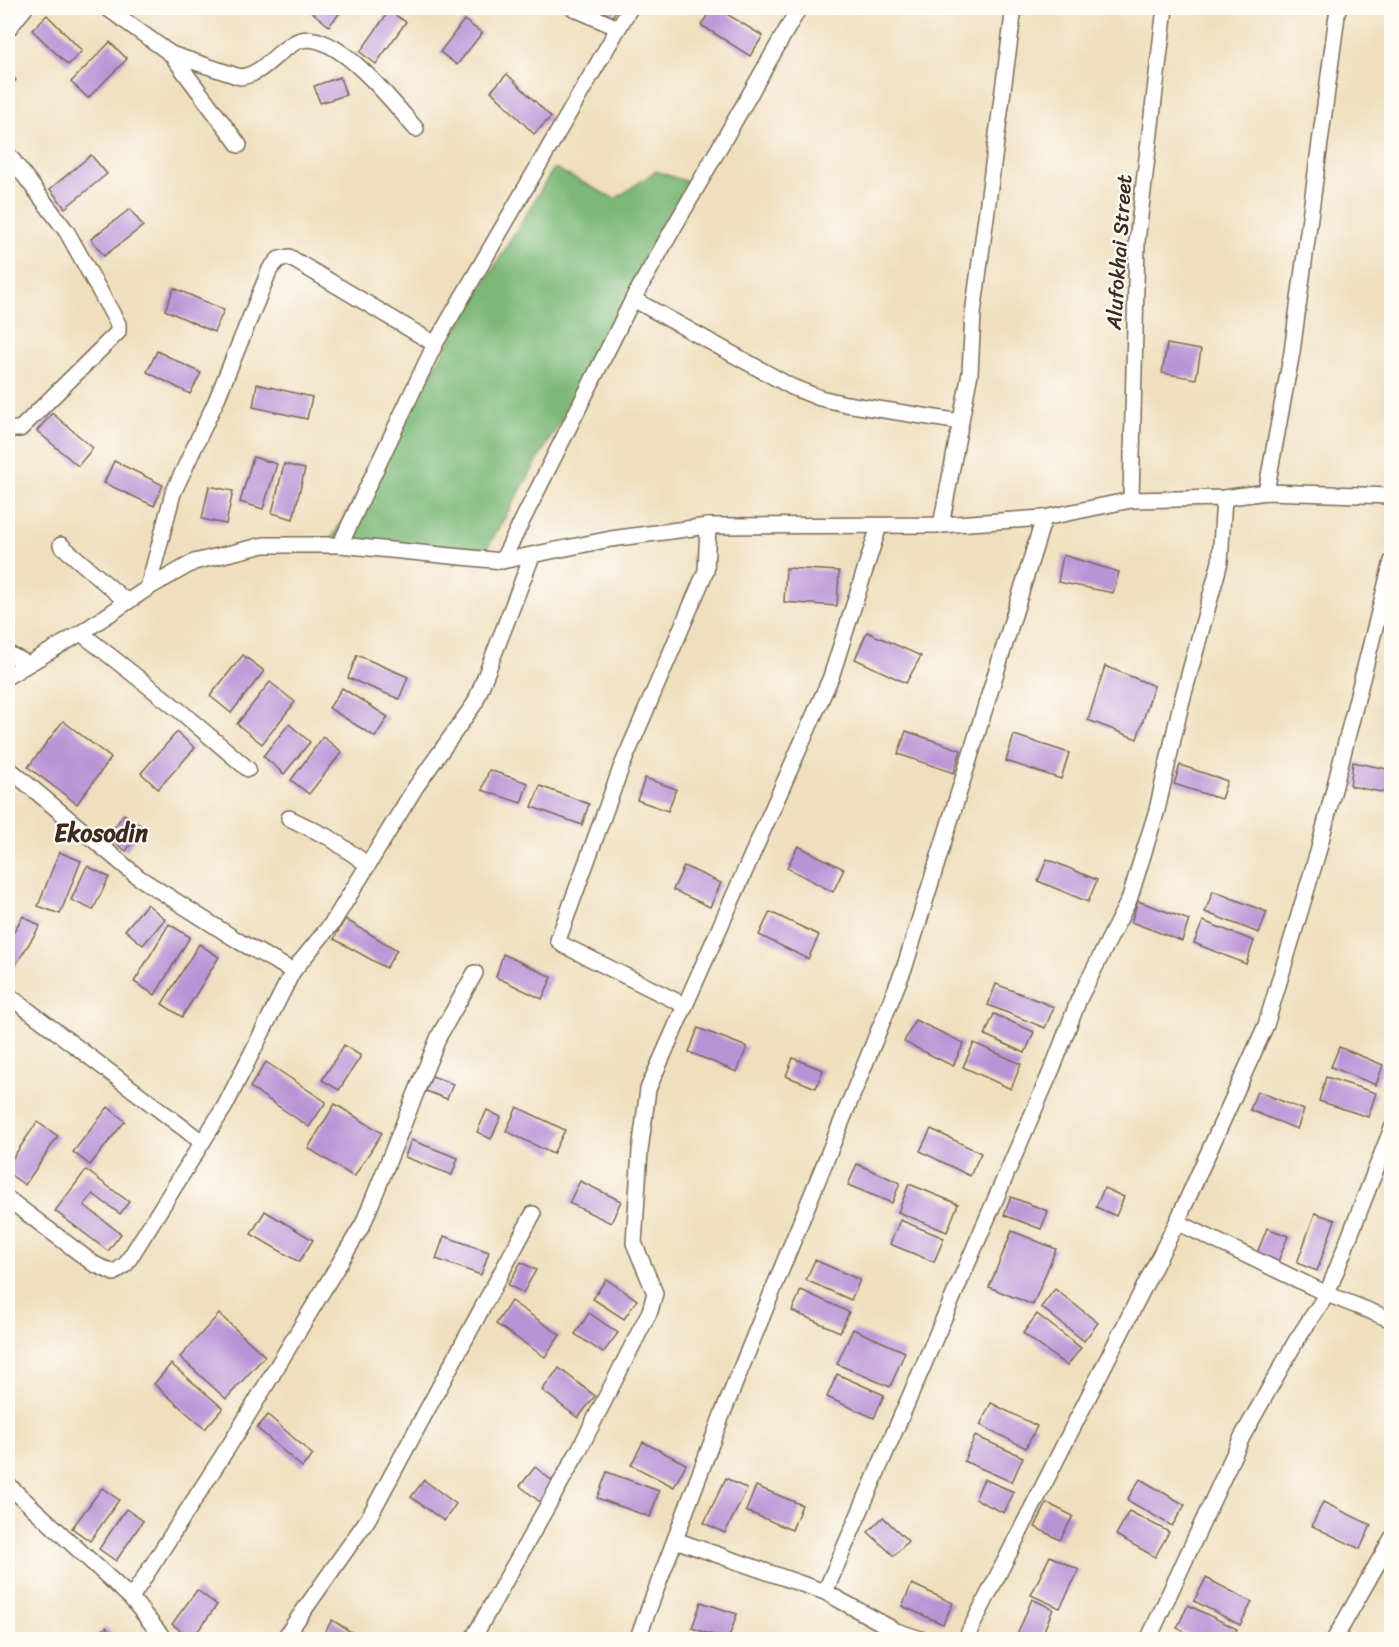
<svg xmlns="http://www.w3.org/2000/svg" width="1399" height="1647" font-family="Sriracha,sans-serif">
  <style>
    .forest { fill: #7bb878; stroke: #5b714b; stroke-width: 1.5 }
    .building { fill: #ba93d6 }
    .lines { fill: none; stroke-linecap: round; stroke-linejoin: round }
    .street-casing { stroke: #7a6956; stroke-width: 18 }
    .street { stroke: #fff; stroke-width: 15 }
    .labels { text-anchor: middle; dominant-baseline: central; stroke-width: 4.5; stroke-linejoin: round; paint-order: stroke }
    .street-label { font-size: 21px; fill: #3b2a1e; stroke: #fdfcf7 }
    .quarter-label { font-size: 24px; font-weight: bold; fill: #3b2a1e; stroke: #fdfcf7 }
  </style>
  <rect width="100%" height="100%" fill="#fdfcf7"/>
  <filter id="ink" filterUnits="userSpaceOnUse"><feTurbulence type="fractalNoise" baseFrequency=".0167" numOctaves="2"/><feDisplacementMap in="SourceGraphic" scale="12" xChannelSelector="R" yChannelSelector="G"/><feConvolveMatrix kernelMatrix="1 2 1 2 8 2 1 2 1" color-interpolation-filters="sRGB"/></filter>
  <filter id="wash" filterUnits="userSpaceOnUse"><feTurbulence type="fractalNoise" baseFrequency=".008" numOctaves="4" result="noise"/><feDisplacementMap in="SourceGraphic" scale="24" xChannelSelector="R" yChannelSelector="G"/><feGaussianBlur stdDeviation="1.35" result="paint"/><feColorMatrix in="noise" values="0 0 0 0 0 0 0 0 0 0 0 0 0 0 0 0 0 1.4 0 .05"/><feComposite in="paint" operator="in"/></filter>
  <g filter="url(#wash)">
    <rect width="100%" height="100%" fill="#efdfbe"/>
    <path class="forest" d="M554 168 615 199 656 171 696 185 486 550 327 546Z"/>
    <g id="blocks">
      <g class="building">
        <path d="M307 8H344L329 26Z"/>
        <path d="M585 8H618L608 23Z"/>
        <path d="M712 8H717L763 36 750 56 701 25Z"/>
        <path d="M389 11 406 22 376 64 360 52Z"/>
        <path d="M47 15 82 51 68 65 32 30Z"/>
        <path d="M464 20 482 33 457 65 440 52Z"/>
        <path d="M110 42 127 59 88 98 71 82Z"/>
        <path d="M8 72 16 80 8 89Z"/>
        <path d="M507 74 551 117 534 134 491 91Z"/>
        <path d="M340 77 346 95 320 103 314 86Z"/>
        <path d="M91 155 107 174 65 208 50 189Z"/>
        <path d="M130 209 143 226 104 256 91 239Z"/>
        <path d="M174 288 224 310 214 332 165 310Z"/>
        <path d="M1167 344 1201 350 1196 379 1162 373Z"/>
        <path d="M157 351 201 373 190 394 147 372Z"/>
        <path d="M257 384 312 397 307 419 253 407Z"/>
        <path d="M52 413 93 448 78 466 37 431Z"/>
        <path d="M253 457 277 464 263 509 240 502Z"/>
        <path d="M114 461 163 485 154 506 104 483Z"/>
        <path d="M284 464 305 469 293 519 272 513Z"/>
        <path d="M209 486 233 491 226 524 202 519Z"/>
        <path d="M1063 555 1119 572 1113 593 1058 582Z"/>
        <path d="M786 568 839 571 837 606 784 602Z"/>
        <path d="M1392 596V622L1384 620Z"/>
        <path d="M867 632 921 656 906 683 855 659Z"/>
        <path d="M243 655 264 671 231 713 210 696Z"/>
        <path d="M357 655 408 677 399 699 348 678Z"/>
        <path d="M1105 666 1154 686 1137 739 1088 720Z"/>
        <path d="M270 682 295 702 262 744 237 724Z"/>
        <path d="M342 688 388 717 375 737 329 708Z"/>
        <path d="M63 721 111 758 77 804 28 767Z"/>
        <path d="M289 724 310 742 284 774 263 756Z"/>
        <path d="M906 731 961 750 954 773 898 754Z"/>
        <path d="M177 732 195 748 158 789 141 773Z"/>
        <path d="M1014 735 1069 753 1061 779 1006 761Z"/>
        <path d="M323 737 342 752 309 794 291 780Z"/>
        <path d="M1353 762 1392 770V794L1350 786Z"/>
        <path d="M1180 765 1227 781 1221 799 1174 784Z"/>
        <path d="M489 770 528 783 521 803 482 790Z"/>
        <path d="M645 778 676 789 668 811 637 800Z"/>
        <path d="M540 786 589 804 582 825 532 807Z"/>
        <path d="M124 814 143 827 126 851 107 837Z"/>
        <path d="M798 846 844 869 833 892 787 868Z"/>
        <path d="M59 852 81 861 60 914 38 906Z"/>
        <path d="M1047 859 1097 880 1088 902 1038 881Z"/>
        <path d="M87 866 109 877 93 910 71 900Z"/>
        <path d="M684 866 721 883 710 907 673 890Z"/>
        <path d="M1213 891 1267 912 1259 933 1205 912Z"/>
        <path d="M1138 901 1189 920 1182 941 1131 922Z"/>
        <path d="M147 904 165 919 143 945 125 930Z"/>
        <path d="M770 912 819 935 808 959 759 935Z"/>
        <path d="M23 916 40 926 12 971 8 968V941Z"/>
        <path d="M345 919 397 950 386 968 334 939Z"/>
        <path d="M1203 921 1254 941 1246 964 1194 943Z"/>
        <path d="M169 924 190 937 155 995 134 982Z"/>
        <path d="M199 944 219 957 182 1017 162 1004Z"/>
        <path d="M503 954 552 977 542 999 496 977Z"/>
        <path d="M996 984 1054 1007 1045 1028 988 1005Z"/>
        <path d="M994 1014 1034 1032 1025 1053 985 1035Z"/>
        <path d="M915 1020 964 1043 953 1066 904 1042Z"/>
        <path d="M698 1028 747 1047 737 1072 689 1052Z"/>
        <path d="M974 1043 1021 1064 1011 1089 963 1067Z"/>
        <path d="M344 1045 361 1056 339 1090 322 1080Z"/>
        <path d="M1339 1047 1383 1065 1376 1085 1331 1067Z"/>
        <path d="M793 1058 823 1070 816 1088 786 1076Z"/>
        <path d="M266 1062 326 1102 309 1127 250 1087Z"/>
        <path d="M432 1076 453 1084 447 1099 426 1091Z"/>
        <path d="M1326 1077 1376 1093 1368 1117 1319 1101Z"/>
        <path d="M1257 1091 1304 1110 1297 1129 1250 1110Z"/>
        <path d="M335 1104 382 1133 354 1177 308 1148Z"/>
        <path d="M108 1107 125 1121 90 1165 73 1152Z"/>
        <path d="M517 1107 565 1130 553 1154 506 1131Z"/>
        <path d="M487 1110 501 1117 491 1139 477 1132Z"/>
        <path d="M37 1122 58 1136 25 1185 8 1173V1165Z"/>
        <path d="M931 1129 981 1153 970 1176 920 1151Z"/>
        <path d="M411 1140 458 1158 452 1175 405 1157Z"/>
        <path d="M857 1164 900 1183 892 1203 848 1185Z"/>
        <path d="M86 1170 129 1202 120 1214 93 1194 84 1205 121 1234 108 1251 55 1211Z"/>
        <path d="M580 1181 621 1201 611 1223 569 1203Z"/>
        <path d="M909 1184 958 1204 947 1232 898 1212Z"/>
        <path d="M1104 1188 1124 1197 1116 1216 1096 1207Z"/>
        <path d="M1011 1197 1048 1211 1041 1229 1004 1215Z"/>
        <path d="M265 1211 313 1240 299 1262 251 1234Z"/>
        <path d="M1315 1213 1335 1220 1317 1271 1297 1263Z"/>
        <path d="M900 1220 944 1238 934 1262 890 1244Z"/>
        <path d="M1267 1228 1288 1236 1277 1264 1256 1256Z"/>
        <path d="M1012 1231 1056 1249 1033 1305 989 1287Z"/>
        <path d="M444 1236 489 1252 481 1275 436 1259Z"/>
        <path d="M815 1260 860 1280 851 1300 806 1280Z"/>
        <path d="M521 1262 536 1270 523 1293 508 1285Z"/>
        <path d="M606 1279 637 1300 624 1319 593 1299Z"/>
        <path d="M1055 1289 1098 1323 1084 1341 1041 1307Z"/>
        <path d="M801 1290 849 1312 840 1332 792 1311Z"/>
        <path d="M511 1301 560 1335 545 1357 496 1324Z"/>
        <path d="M589 1313 618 1333 603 1353 575 1334Z"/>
        <path d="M219 1314 265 1356 226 1399 180 1357Z"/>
        <path d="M1037 1314 1081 1348 1067 1366 1023 1333Z"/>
        <path d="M853 1329 905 1352 890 1387 837 1364Z"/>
        <path d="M171 1364 223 1408 205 1429 154 1384Z"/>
        <path d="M559 1368 595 1396 578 1418 542 1390Z"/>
        <path d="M837 1374 884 1395 874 1418 827 1397Z"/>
        <path d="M991 1403 1037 1426 1026 1448 980 1425Z"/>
        <path d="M268 1415 313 1455 302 1467 257 1428Z"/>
        <path d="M975 1436 1023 1457 1012 1482 964 1461Z"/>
        <path d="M643 1442 686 1464 674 1487 631 1465Z"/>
        <path d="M535 1467 555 1483 540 1502 520 1486Z"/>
        <path d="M607 1472 659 1491 650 1517 597 1498Z"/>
        <path d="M726 1478 747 1489 725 1533 704 1523Z"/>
        <path d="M984 1479 1014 1492 1004 1513 975 1499Z"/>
        <path d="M1140 1479 1185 1505 1172 1526 1127 1500Z"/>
        <path d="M424 1480 456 1504 444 1521 411 1497Z"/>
        <path d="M756 1486 802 1505 792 1530 746 1511Z"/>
        <path d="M102 1488 119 1500 90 1541 72 1528Z"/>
        <path d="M1323 1502 1371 1525 1360 1549 1312 1526Z"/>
        <path d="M1047 1503 1073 1516 1060 1540 1035 1527Z"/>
        <path d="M126 1509 143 1521 116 1561 99 1549Z"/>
        <path d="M1129 1511 1169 1532 1155 1557 1116 1535Z"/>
        <path d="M883 1517 908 1541 894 1556 868 1532Z"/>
        <path d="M1050 1556 1079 1570 1060 1608 1031 1595Z"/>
        <path d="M1206 1578 1252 1602 1240 1625 1194 1601Z"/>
        <path d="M912 1584 953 1603 943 1624 902 1606Z"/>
        <path d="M197 1590 217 1605 192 1639 172 1624Z"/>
        <path d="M1032 1599 1053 1609 1040 1640H1015Z"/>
        <path d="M701 1602 737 1614 728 1640 692 1628Z"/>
        <path d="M1188 1605 1237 1629 1232 1640H1200L1177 1628Z"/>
        <path d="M332 1620 364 1640H320Z"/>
        <path d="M106 1627 118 1640H93Z"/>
      </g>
    </g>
  </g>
  <g filter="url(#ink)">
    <use href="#blocks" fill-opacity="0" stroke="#7a6956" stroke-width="1.5"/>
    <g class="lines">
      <defs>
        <g id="street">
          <path d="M107 8 171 54 240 77C262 75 275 53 294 43 331 21 395 105 416 129"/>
          <path d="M573 8 618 28"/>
          <path d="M8 29 25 8"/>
          <path d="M171 54 239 145"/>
          <path d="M8 154 67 232 118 324V332L20 429H8"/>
          <path d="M633 299 792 387 820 398 846 404 961 422"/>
          <path d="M1266 492 1292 352 1338 8"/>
          <path d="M1131 500 1137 241 1165 8"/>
          <path d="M941 525 970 373 973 314 1014 8"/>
          <path d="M61 545 127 602"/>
          <path d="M340 545 435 344 630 8"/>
          <path d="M502 561 633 299 799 8"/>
          <path d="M148 588 173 493 216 401 270 269 279 259 289 257 435 344"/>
          <path d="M81 633 180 711 248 769"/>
          <path d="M8 654 27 663"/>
          <path d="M8 676 81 633 148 588 194 562 264 545H340L502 561 611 539 708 526 941 525 1044 518 1131 500 1224 498 1266 492 1392 496"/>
          <path d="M8 768 138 877 240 942 293 971"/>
          <path d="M289 818 330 838 367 864"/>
          <path d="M8 995 202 1142"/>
          <path d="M684 1005 563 945 558 940 621 768 706 571 708 526"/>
          <path d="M8 1199 94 1264 114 1273 126 1264 225 1106 293 971 333 922 415 788 475 703 532 556"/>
          <path d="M1177 1222 1327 1294 1392 1320"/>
          <path d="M8 1485 131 1598 165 1640"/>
          <path d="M675 1540 825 1592 896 1631 924 1640"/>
          <path d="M825 1592 1055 1062 1079 999 1129 900 1157 810 1181 704 1220 562 1224 498"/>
          <path d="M131 1598 234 1438 363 1224 439 1036 475 973"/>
          <path d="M283 1640 368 1519 533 1214"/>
          <path d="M472 1640 579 1450 650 1311 655 1293 634 1243 640 1151 648 1089 831 677 879 526"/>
          <path d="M637 1640 722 1415 905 966 1044 518"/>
          <path d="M965 1640 1177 1222 1266 1025 1318 852 1392 561"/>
          <path d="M1148 1640 1242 1437 1296 1341 1327 1294 1392 1128"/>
          <path d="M1334 1640 1392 1538"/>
        </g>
      </defs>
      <use href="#street" class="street-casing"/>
      <use href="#street" class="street"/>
    </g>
  </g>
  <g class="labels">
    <g class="street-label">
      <text transform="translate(1119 252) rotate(-86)">Alufokhai Street</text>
    </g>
    <g class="quarter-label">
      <text x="101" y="833">Ekosodin</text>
    </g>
  </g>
  <rect width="1399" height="1647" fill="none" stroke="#fdfcf7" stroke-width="30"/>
</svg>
